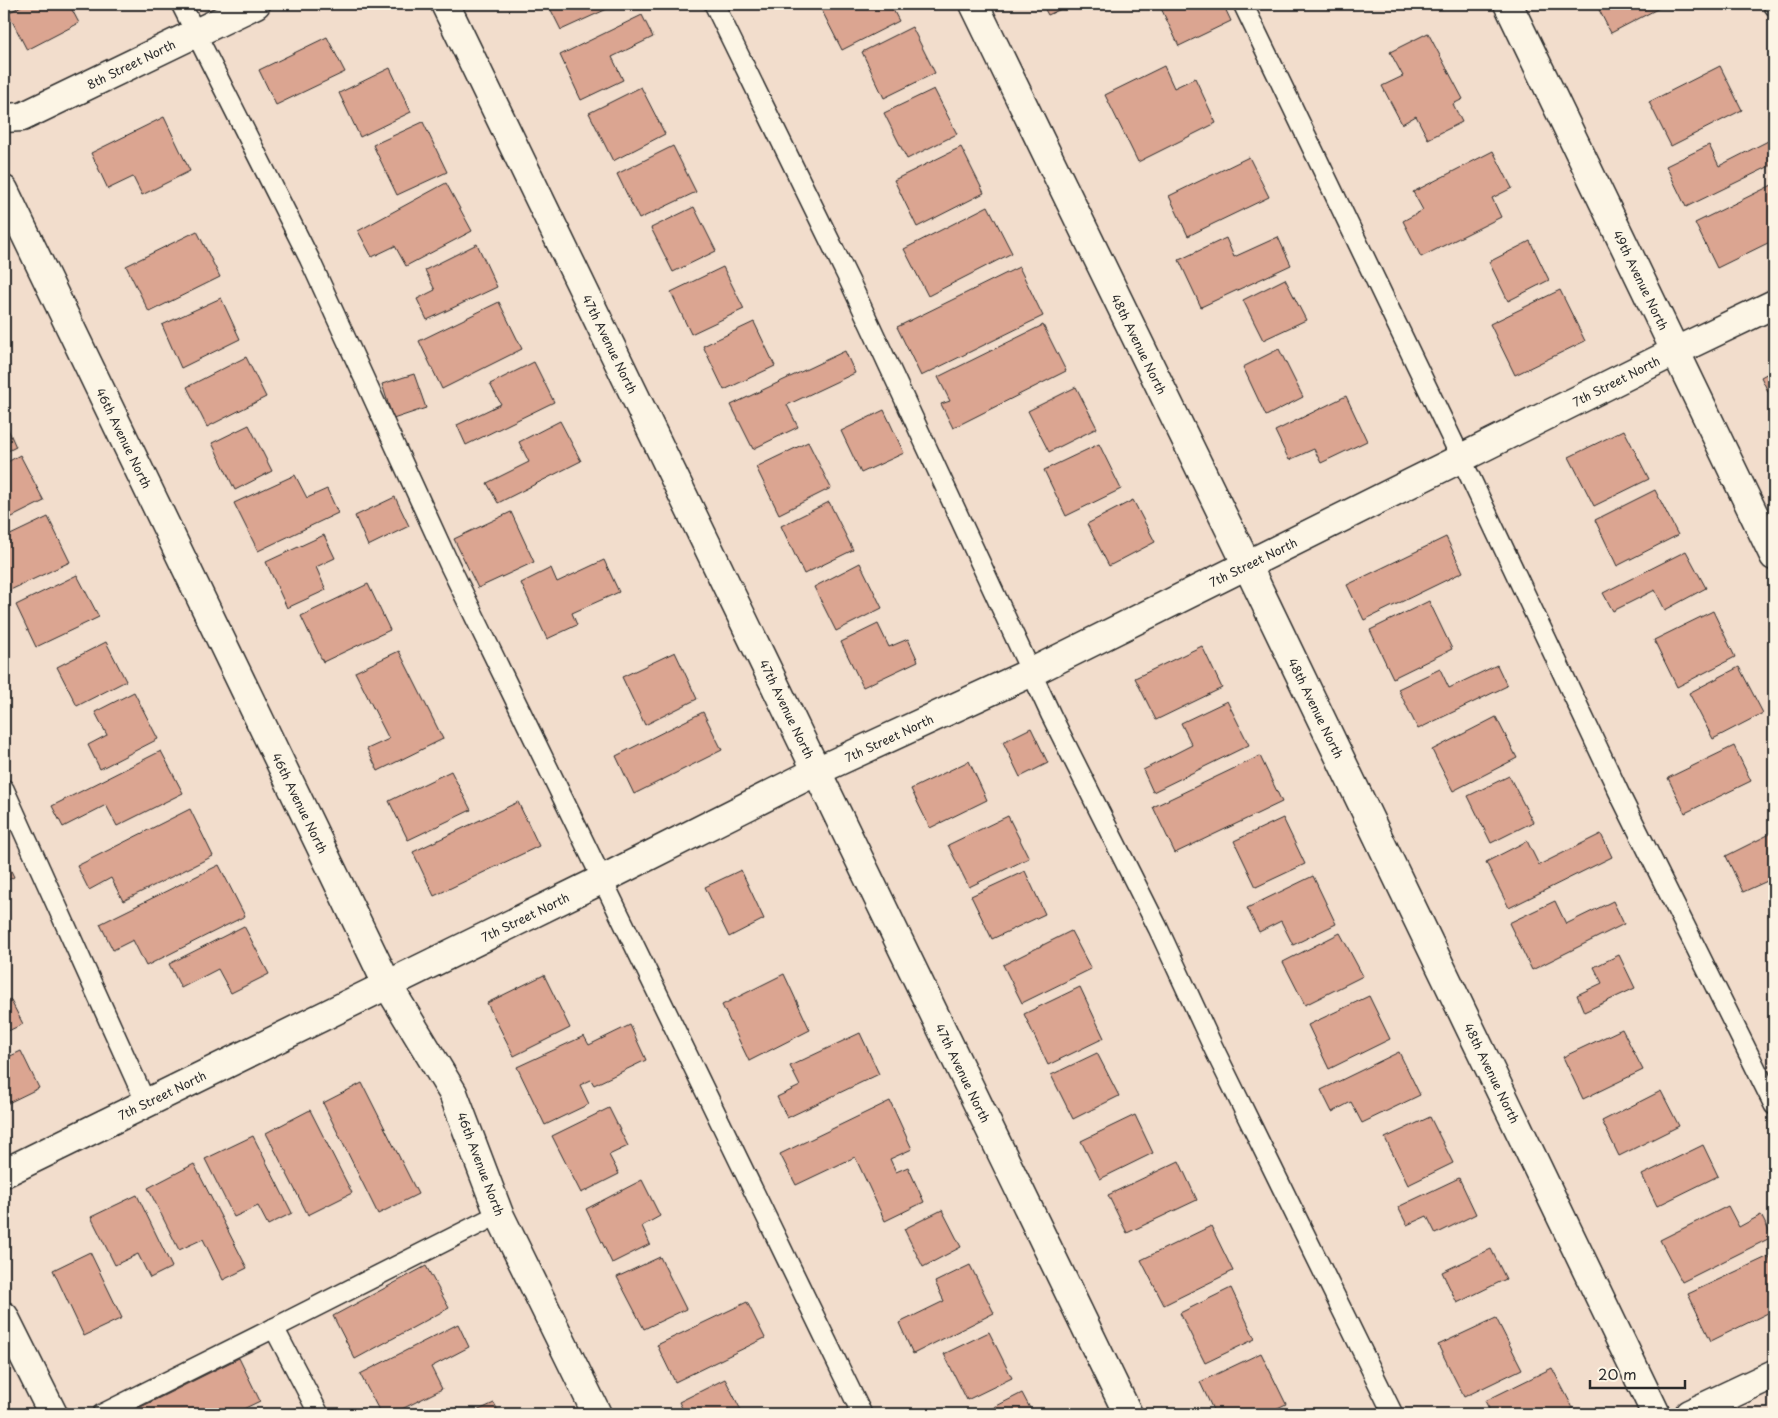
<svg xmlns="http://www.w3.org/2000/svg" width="1778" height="1418" font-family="'Playpen Sans',sans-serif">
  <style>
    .building { fill: #dba591; stroke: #2b2b2b }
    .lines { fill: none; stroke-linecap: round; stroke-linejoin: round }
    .service-casing { stroke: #2b2b2b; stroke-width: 22 }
    .minor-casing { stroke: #2b2b2b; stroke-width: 31 }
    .service { stroke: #fcf5e5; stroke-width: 19 }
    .minor { stroke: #fcf5e5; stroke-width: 28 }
    .labels { text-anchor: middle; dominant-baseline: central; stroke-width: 4.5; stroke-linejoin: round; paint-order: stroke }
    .street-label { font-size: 12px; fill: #2b2b2b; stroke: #fcf5e5 }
  </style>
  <rect width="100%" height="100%" fill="#f2ddcc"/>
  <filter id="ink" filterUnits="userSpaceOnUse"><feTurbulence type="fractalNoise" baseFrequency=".02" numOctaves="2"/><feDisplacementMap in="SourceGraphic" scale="10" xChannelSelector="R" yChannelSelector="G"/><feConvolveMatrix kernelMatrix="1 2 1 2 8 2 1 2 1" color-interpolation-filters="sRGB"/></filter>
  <g filter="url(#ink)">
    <g class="building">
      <path d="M25 4H69L79 23 27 50 8 13Z"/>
      <path d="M548 4H618L561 30Z"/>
      <path d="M822 4H890L899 21 842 50 819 5Z"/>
      <path d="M1042 4H1072L1048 15Z"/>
      <path d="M1159 4H1223L1231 21 1179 46Z"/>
      <path d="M1596 4H1661L1663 6 1611 33Z"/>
      <path d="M642 15 653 37 612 57 623 80 581 100 560 55Z"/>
      <path d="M912 27 935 73 884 98 862 52Z"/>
      <path d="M1428 33 1463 99 1453 104 1462 122 1428 139 1416 116 1402 124 1382 86 1403 76 1390 52Z"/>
      <path d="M327 37 345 72 276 105 259 70Z"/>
      <path d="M1164 66 1174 88 1195 78 1216 123 1138 162 1105 95Z"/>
      <path d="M1720 66 1742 110 1671 146 1649 102Z"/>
      <path d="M390 68 411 112 360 137 339 93Z"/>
      <path d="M641 87 665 134 613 161 589 113Z"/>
      <path d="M934 89 957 134 907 159 884 113Z"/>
      <path d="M164 117 190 171 142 195 133 177 108 189 91 153Z"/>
      <path d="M423 122 447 172 397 195 373 145Z"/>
      <path d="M1774 138V164L1686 207 1666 166 1709 145 1719 166Z"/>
      <path d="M673 146 696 192 639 219 617 174Z"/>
      <path d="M961 147 984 193 917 227 894 180Z"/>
      <path d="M1493 151 1512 188 1492 198 1501 217 1421 257 1403 221 1423 210 1413 192Z"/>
      <path d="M1249 157 1269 197 1188 236 1169 196Z"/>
      <path d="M446 183 472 231 406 266 395 246 372 257 358 231Z"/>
      <path d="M1774 184V240L1717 268 1695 223Z"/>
      <path d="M988 206 1012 253 928 296 904 249Z"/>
      <path d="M694 207 716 251 673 272 651 228Z"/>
      <path d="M197 231 220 277 149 312 126 266Z"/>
      <path d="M1278 237 1291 265 1201 307 1179 260 1226 238 1234 257Z"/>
      <path d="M1530 241 1549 280 1508 301 1489 262Z"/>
      <path d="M477 244 497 287 427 320 417 299 435 290 425 270Z"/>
      <path d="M723 267 744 309 691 334 671 292Z"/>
      <path d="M1019 267 1043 316 921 376 897 327Z"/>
      <path d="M1285 279 1306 320 1263 340 1243 300Z"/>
      <path d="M1560 290 1585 341 1515 375 1490 324Z"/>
      <path d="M221 298 240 339 181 368 162 325Z"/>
      <path d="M499 302 522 349 442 389 419 341Z"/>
      <path d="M754 322 775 366 724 390 703 346Z"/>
      <path d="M1043 325 1066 371 953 428 941 404 950 401 938 377Z"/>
      <path d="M1279 349 1303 397 1266 416 1243 367Z"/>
      <path d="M845 351 855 373 787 405 798 427 753 449 731 405Z"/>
      <path d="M246 357 266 397 207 427 187 387Z"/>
      <path d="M534 362 554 402 466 445 457 425 501 404 490 384Z"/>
      <path d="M1774 370V404L1761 377Z"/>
      <path d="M414 374 426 408 393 419 382 384Z"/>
      <path d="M1076 387 1097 428 1049 452 1028 411Z"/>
      <path d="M1346 396 1367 441 1321 463 1314 449 1289 460 1275 431Z"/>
      <path d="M884 410 904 453 861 473 841 431Z"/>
      <path d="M4 420 16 447 4 453Z"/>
      <path d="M560 421 581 461 498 503 487 483 529 462 519 442Z"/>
      <path d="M249 425 272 471 235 490 212 443Z"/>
      <path d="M1624 430 1649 479 1594 506 1569 457Z"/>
      <path d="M808 442 831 488 779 514 756 467Z"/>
      <path d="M1099 444 1121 489 1066 516 1044 470Z"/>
      <path d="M20 455 44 501 4 521V464Z"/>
      <path d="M295 475 307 498 327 489 338 513 258 551 234 503Z"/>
      <path d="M1655 490 1678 535 1617 566 1595 520Z"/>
      <path d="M395 497 409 526 368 546 355 516Z"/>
      <path d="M1133 500 1155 542 1109 566 1087 524Z"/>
      <path d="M829 502 853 550 804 574 781 526Z"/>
      <path d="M511 512 534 562 478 588 454 539Z"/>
      <path d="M48 517 70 562 4 593V538Z"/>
      <path d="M324 535 335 558 316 567 326 590 287 608 266 562Z"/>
      <path d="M1446 537 1463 572 1364 620 1347 585Z"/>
      <path d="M1686 551 1706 588 1665 610 1655 590 1613 611 1603 593Z"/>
      <path d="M604 560 619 592 572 613 577 625 547 639 521 583 551 568 557 582Z"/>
      <path d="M860 563 882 608 836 631 814 587Z"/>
      <path d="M77 575 99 617 36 647 16 605Z"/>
      <path d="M368 584 390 630 323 662 301 616Z"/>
      <path d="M1429 601 1452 649 1393 678 1370 630Z"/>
      <path d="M1713 611 1735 657 1677 687 1654 640Z"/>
      <path d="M878 624 889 647 908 639 918 661 863 687 841 642Z"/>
      <path d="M106 642 126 681 77 706 57 667Z"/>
      <path d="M1202 646 1222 688 1156 720 1135 678Z"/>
      <path d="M399 651 443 739 378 771 367 749 389 739 355 672Z"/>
      <path d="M675 652 697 699 645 725 622 677Z"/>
      <path d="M1497 665 1507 686 1418 729 1398 689 1440 669 1449 688Z"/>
      <path d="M1739 667 1763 713 1713 739 1689 693Z"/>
      <path d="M134 692 158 739 100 769 88 745 107 735 95 712Z"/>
      <path d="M1227 701 1249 745 1153 792 1143 770 1192 745 1181 723Z"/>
      <path d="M703 712 722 750 634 794 616 756Z"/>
      <path d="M1496 717 1517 758 1453 791 1432 750Z"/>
      <path d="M1031 728 1048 763 1020 777 1003 742Z"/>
      <path d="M1734 746 1751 781 1685 813 1668 778Z"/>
      <path d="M161 751 183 793 117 826 106 805 63 827 52 806Z"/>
      <path d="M1260 756 1282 802 1175 853 1153 807Z"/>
      <path d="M969 761 987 800 930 828 911 789Z"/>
      <path d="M451 771 471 810 408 840 389 801Z"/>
      <path d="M1509 776 1533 822 1491 843 1468 796Z"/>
      <path d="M518 802 539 846 434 896 413 852Z"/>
      <path d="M190 809 213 856 123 901 111 878 89 890 77 866Z"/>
      <path d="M1008 816 1029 858 969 887 948 845Z"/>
      <path d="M1283 818 1305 864 1256 887 1234 841Z"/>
      <path d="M1774 832V859L1769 861 1774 871V878L1743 892 1726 856Z"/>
      <path d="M1601 834 1612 857 1509 908 1486 862 1527 841 1539 865Z"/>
      <path d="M4 856 14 877 4 882Z"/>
      <path d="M219 865 245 916 146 966 133 940 113 950 100 924Z"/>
      <path d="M741 870 764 919 729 937 705 887Z"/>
      <path d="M1025 871 1045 914 992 939 971 896Z"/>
      <path d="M1313 876 1336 924 1293 945 1281 921 1259 932 1247 908Z"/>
      <path d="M1555 901 1566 924 1613 901 1624 924 1532 970 1509 923Z"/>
      <path d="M244 926 269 974 231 993 218 969 181 988 169 964Z"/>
      <path d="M1071 931 1091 969 1022 1003 1003 965Z"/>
      <path d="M1340 933 1363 976 1305 1005 1283 962Z"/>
      <path d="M1619 955 1635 988 1584 1012 1577 995 1602 983 1594 967Z"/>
      <path d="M784 974 810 1030 749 1061 722 1005Z"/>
      <path d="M544 975 570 1028 514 1056 487 1003Z"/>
      <path d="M1080 987 1104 1038 1048 1065 1024 1014Z"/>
      <path d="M1369 996 1390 1039 1329 1069 1308 1025Z"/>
      <path d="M10 999 23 1024 4 1033V1002Z"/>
      <path d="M630 1025 646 1060 594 1085 591 1080 580 1085 589 1104 545 1125 517 1067 584 1036 589 1045Z"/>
      <path d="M1622 1029 1643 1070 1583 1099 1563 1057Z"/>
      <path d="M860 1033 879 1074 787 1118 777 1097 800 1086 790 1066Z"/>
      <path d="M21 1051 39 1088 4 1105V1059Z"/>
      <path d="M1399 1052 1420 1095 1362 1123 1351 1102 1332 1112 1321 1090Z"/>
      <path d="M1097 1053 1119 1096 1073 1119 1051 1075Z"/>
      <path d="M362 1083 418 1194 378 1214 323 1103Z"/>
      <path d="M1661 1091 1679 1126 1619 1156 1602 1121Z"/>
      <path d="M890 1101 912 1149 890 1159 896 1172 908 1167 924 1202 885 1221 855 1157 796 1185 780 1154Z"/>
      <path d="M609 1108 628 1146 609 1155 619 1174 581 1193 552 1136Z"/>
      <path d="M310 1110 352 1193 308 1215 266 1133Z"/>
      <path d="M1135 1115 1153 1153 1100 1179 1081 1141Z"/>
      <path d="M1430 1117 1453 1163 1408 1185 1385 1138Z"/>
      <path d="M253 1136 292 1213 268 1225 258 1206 234 1217 205 1159Z"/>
      <path d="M1703 1145 1718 1176 1657 1206 1642 1175Z"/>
      <path d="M1179 1161 1197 1200 1127 1233 1108 1195Z"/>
      <path d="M194 1164 247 1268 223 1280 203 1239 179 1250 148 1188Z"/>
      <path d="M1459 1178 1476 1214 1436 1234 1427 1216 1407 1225 1398 1207Z"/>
      <path d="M642 1180 660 1216 642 1226 650 1244 612 1263 586 1209Z"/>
      <path d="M137 1195 172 1267 150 1278 138 1254 115 1265 91 1217Z"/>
      <path d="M1728 1206 1739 1227 1761 1215 1772 1237 1682 1282 1660 1240Z"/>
      <path d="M942 1210 961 1247 923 1267 904 1229Z"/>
      <path d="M1211 1226 1233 1271 1164 1305 1141 1260Z"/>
      <path d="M1491 1249 1506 1279 1457 1303 1442 1272Z"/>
      <path d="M90 1252 122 1318 84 1336 53 1270Z"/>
      <path d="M1769 1256 1774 1267V1310L1711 1341 1688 1294Z"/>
      <path d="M660 1257 686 1309 644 1329 617 1277Z"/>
      <path d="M970 1265 994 1313 913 1354 899 1323 944 1301 935 1282Z"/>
      <path d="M426 1266 449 1308 355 1359 333 1316Z"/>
      <path d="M1231 1288 1255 1339 1205 1363 1180 1313Z"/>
      <path d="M747 1302 765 1338 675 1382 657 1345Z"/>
      <path d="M1496 1318 1522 1369 1464 1397 1438 1345Z"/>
      <path d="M458 1324 469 1347 431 1367 442 1389 392 1414H381L360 1374Z"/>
      <path d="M989 1332 1012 1378 967 1400 944 1354Z"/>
      <path d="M1261 1353 1286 1404 1265 1414H1215L1200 1382Z"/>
      <path d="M239 1358 260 1401 233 1414H140L137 1409Z"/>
      <path d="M1552 1368 1573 1408 1561 1414H1492L1485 1401Z"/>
      <path d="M725 1379 743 1414H685L679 1402Z"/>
      <path d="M1022 1393 1033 1414H981Z"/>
      <path d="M494 1403 500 1414H470Z"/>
      <path d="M1375 1410 1377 1414H1365Z"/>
    </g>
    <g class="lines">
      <defs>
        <g id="service">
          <path d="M181 4 309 258 450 566 862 1414"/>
          <path d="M714 4 850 282 1051 715 1158 928 1214 1049 1393 1414"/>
          <path d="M1243 4 1461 458 1622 799 1774 1105"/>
          <path d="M1773 4 1774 6"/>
          <path d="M4 789 146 1103"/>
          <path d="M102 1414 274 1328"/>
          <path d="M319 1414 274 1328 499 1214"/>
        </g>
        <g id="minor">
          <path d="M445 4 1128 1414"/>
          <path d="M974 4 1247 565 1656 1414"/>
          <path d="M1508 4 1774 556"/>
          <path d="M4 118 22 117 256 4"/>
          <path d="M4 190 387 984 453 1093 499 1214 597 1414"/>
          <path d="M4 1173 603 879 817 771 1032 672 1676 351 1774 304"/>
          <path d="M4 1316 53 1414"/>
          <path d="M1689 1414 1774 1374"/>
        </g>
      </defs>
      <use href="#service" class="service-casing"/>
      <use href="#minor" class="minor-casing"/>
      <use href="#service" class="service"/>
      <use href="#minor" class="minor"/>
    </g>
  </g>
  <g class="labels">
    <g class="street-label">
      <text transform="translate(131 64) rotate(-26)">8th Street North</text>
      <text transform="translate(1641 280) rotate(64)">49th Avenue North</text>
      <text transform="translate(610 344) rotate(64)">47th Avenue North</text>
      <text transform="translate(1139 344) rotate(64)">48th Avenue North</text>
      <text transform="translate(1616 381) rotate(-27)">7th Street North</text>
      <text transform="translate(124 438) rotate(64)">46th Avenue North</text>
      <text transform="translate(1253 562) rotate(-26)">7th Street North</text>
      <text transform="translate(1316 708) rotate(64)">48th Avenue North</text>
      <text transform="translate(787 709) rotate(64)">47th Avenue North</text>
      <text transform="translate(889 738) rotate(-25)">7th Street North</text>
      <text transform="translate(300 803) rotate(64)">46th Avenue North</text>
      <text transform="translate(525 917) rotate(-26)">7th Street North</text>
      <text transform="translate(963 1073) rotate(64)">47th Avenue North</text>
      <text transform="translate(1492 1073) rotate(64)">48th Avenue North</text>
      <text transform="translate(162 1095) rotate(-26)">7th Street North</text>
      <text transform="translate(481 1164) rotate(69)">46th Avenue North</text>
    </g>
  </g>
  <rect width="1778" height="1418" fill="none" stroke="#fcf5e5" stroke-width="20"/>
  <rect x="10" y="10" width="1758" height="1398" fill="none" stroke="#2b2b2b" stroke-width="2" filter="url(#ink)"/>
  <path d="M1590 1380v8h95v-8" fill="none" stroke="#2b2b2b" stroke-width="2.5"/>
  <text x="1598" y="1380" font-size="15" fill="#2b2b2b" stroke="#fcf5e5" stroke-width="4" paint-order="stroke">20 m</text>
</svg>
